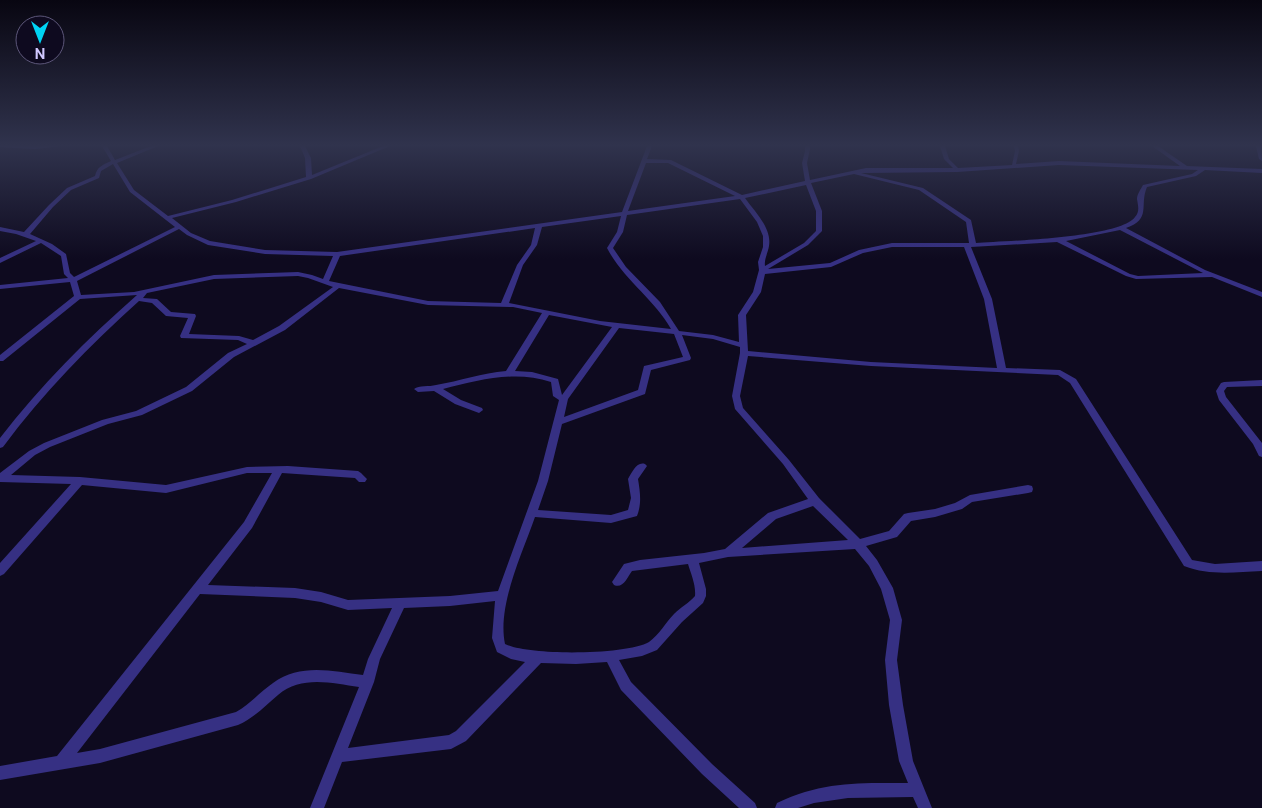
<svg xmlns="http://www.w3.org/2000/svg" width="1262" height="808" font-family="'Public Sans',sans-serif">
  <style>
    .lines { fill: none; stroke-linecap: round; stroke-linejoin: round }
    .minor { fill: #363083; fill-rule: evenodd }
  </style>
  <rect width="100%" height="100%" fill="#0e0a1f"/>
  <g class="lines">
    <g class="minor">
      <path d="M0 146H62L35 149 0 147Z"/>
      <path d="M102 146H107L115 160 151 146H158L117 163 134 190 168 216 232 200 306 177 305 158 300 146H305L311 158 312 175 383 146H390L311 179 236 202 172 218 191 233 210 241 265 250 337 252 622 212 647 146H652L647 159 671 160 742 195 805 181 802 163 805 151V146H810V149L807 163 810 180 866 168H953L944 159 940 146H945L949 159 958 168 1012 165 1015 151 1014 146H1018L1019 151 1016 164 1059 161 1180 166 1152 146H1158L1187 166 1262 169V173L1205 170 1196 176 1147 187C1139 206 1152 219 1126 228L1205 270 1262 292V297L1212 277 1136 279 1126 276 1057 242 971 247 992 299 1006 368 1060 370 1076 379 1192 560 1215 564 1262 561V571C1235 572 1210 576 1184 566L1070 383 1058 375 871 366 748 356 740 396 743 408 789 460 819 498 860 539 889 531 904 514 908 513 935 509 955 503 970 495 1028 485 1032 486 1033 489 1032 492 1028 493 972 502 962 509 935 517 911 521 897 537 866 546 877 560 893 588 902 620 897 660 903 705 913 761 932 808H918L913 797 848 798 814 803 798 808H775L777 803C823 781 858 783 908 783L899 761 889 705 885 660 890 620 881 589 869 566 855 549 728 557 699 563 706 589V596L703 603 682 622 657 650 642 656 619 660 631 682 712 764 755 803 757 808H739L702 774 621 690 607 662 576 664 541 663 466 741 451 749 342 762 324 808H310L359 687C332 683 301 675 278 695 265 706 254 718 238 725L100 763 0 780V766L57 756 244 522 272 473H247L166 493 82 485 4 574 0 576V563L71 484 0 482V473L29 451 44 443 102 420 136 411 186 387 228 353 247 344 238 340 181 338 180 336 188 318 166 316 152 303 139 301C89 346 43 393 3 447L0 448V438C40 386 87 339 137 295L80 299 3 361H0V355L74 296 70 282 0 289V285L68 278 64 274 61 256 41 243 0 263V258L36 241 16 234 0 231V227L24 232 49 205 67 188 95 176C97 167 102 165 111 161ZM646 163H668L735 196 628 211ZM113 164 130 192 175 227 74 277 70 273 66 254 52 244 30 234 53 207 71 190 99 178 101 171ZM1059 165 1198 170 1192 174 1143 185C1141 189 1137 194 1137 199 1138 206 1140 211 1135 217 1120 238 1004 241 976 243L971 220 923 188 861 173 957 172ZM854 174 919 190 966 222 969 243H892L859 250 830 263 768 269 808 245 822 231V211L811 183ZM806 185 816 211V231L804 243 765 266C764 259 768 253 769 246 772 228 755 212 745 198ZM740 199 757 222 763 236V247L758 262 759 270 753 292 738 315 739 342 713 335 679 331 660 302 626 267 613 248 623 232 627 215ZM621 216 617 232 607 248C623 279 654 299 671 329L600 321 509 303 523 265 537 245 542 227ZM535 228 531 245 517 265 501 303 428 301 329 281 340 256ZM179 229 187 235 208 245 265 254 333 256 323 279 312 275 298 272 214 275 134 292 81 295 77 281ZM1120 230 1201 272 1203 273 1138 276 1130 274 1066 241ZM892 247H964L984 299 997 368 871 362 748 351 746 315 761 292 765 274 831 267 863 253ZM298 276 308 278 333 287 279 326 253 340 239 336 189 334 196 316 195 314 171 312 157 299 143 298 147 293 214 279ZM339 288 428 305 513 307 542 313 506 371C482 373 460 381 436 385 429 387 419 385 414 389L418 392 434 391 455 404 479 413 483 410 482 408 461 400 443 389C479 380 515 370 551 382L553 396 559 400 538 481 498 591 450 596 348 600 321 592 295 588 208 585 252 528 282 473 355 478 359 482H365L367 479 361 473 358 471 288 466 247 467 166 485 80 477 11 475 35 455 50 447 108 424 142 415 192 391 234 357 285 330ZM549 315 612 327 562 395 558 379 532 372 515 371ZM619 328 674 334 683 357 644 366 638 390 564 417 568 399ZM682 335 713 339 740 347V353L732 396 735 409 783 464 808 499 768 513 725 549 704 553 640 560 624 564 612 582 614 585C623 589 627 578 632 571L688 564C691 574 696 585 695 596 689 603 681 607 674 614 666 622 659 635 649 642 627 655 528 656 505 644 497 606 522 554 535 517L611 523 637 516C642 503 640 492 638 479L647 466 645 464C637 461 632 472 628 479L631 498 628 510 611 515 538 510 548 481 562 424 645 394 651 370 690 360 691 358ZM813 506 848 540 742 548 776 519ZM200 594 295 598 321 602 348 610 392 608 368 659 363 675C332 671 300 663 273 683 260 692 250 704 236 712L100 749 77 753ZM495 601 492 638 497 652 511 659 525 662 456 731 449 735 348 748 374 682 380 659 404 608 450 606Z"/>
      <path d="M1256 146H1261L1262 161 1259 159Z"/>
      <path d="M1262 380V386L1227 387 1224 391 1226 397 1262 443V457L1259 456 1253 444 1219 400 1216 391 1221 383 1224 382Z"/>
    </g>
  </g>
  <linearGradient id="sky" x2="0" y2="1"><stop stop-color="#080611"/><stop offset="0.56" stop-color="#30334d"/><stop offset="1" stop-color="#30334d" stop-opacity="0"/></linearGradient>
  <rect width="1262" height="259" fill="url(#sky)"/>
  <g transform="translate(40 40) rotate(180)"><circle r="24" fill="#0e0a1f" stroke="#5c5679"/>
  <path d="M0-4L9 19L0 12L-9 19Z" fill="#00d3f3"/>
  <text y="-8" font-size="14" font-weight="bold" text-anchor="middle" fill="#d0c8ff">N</text>
  </g>
</svg>
